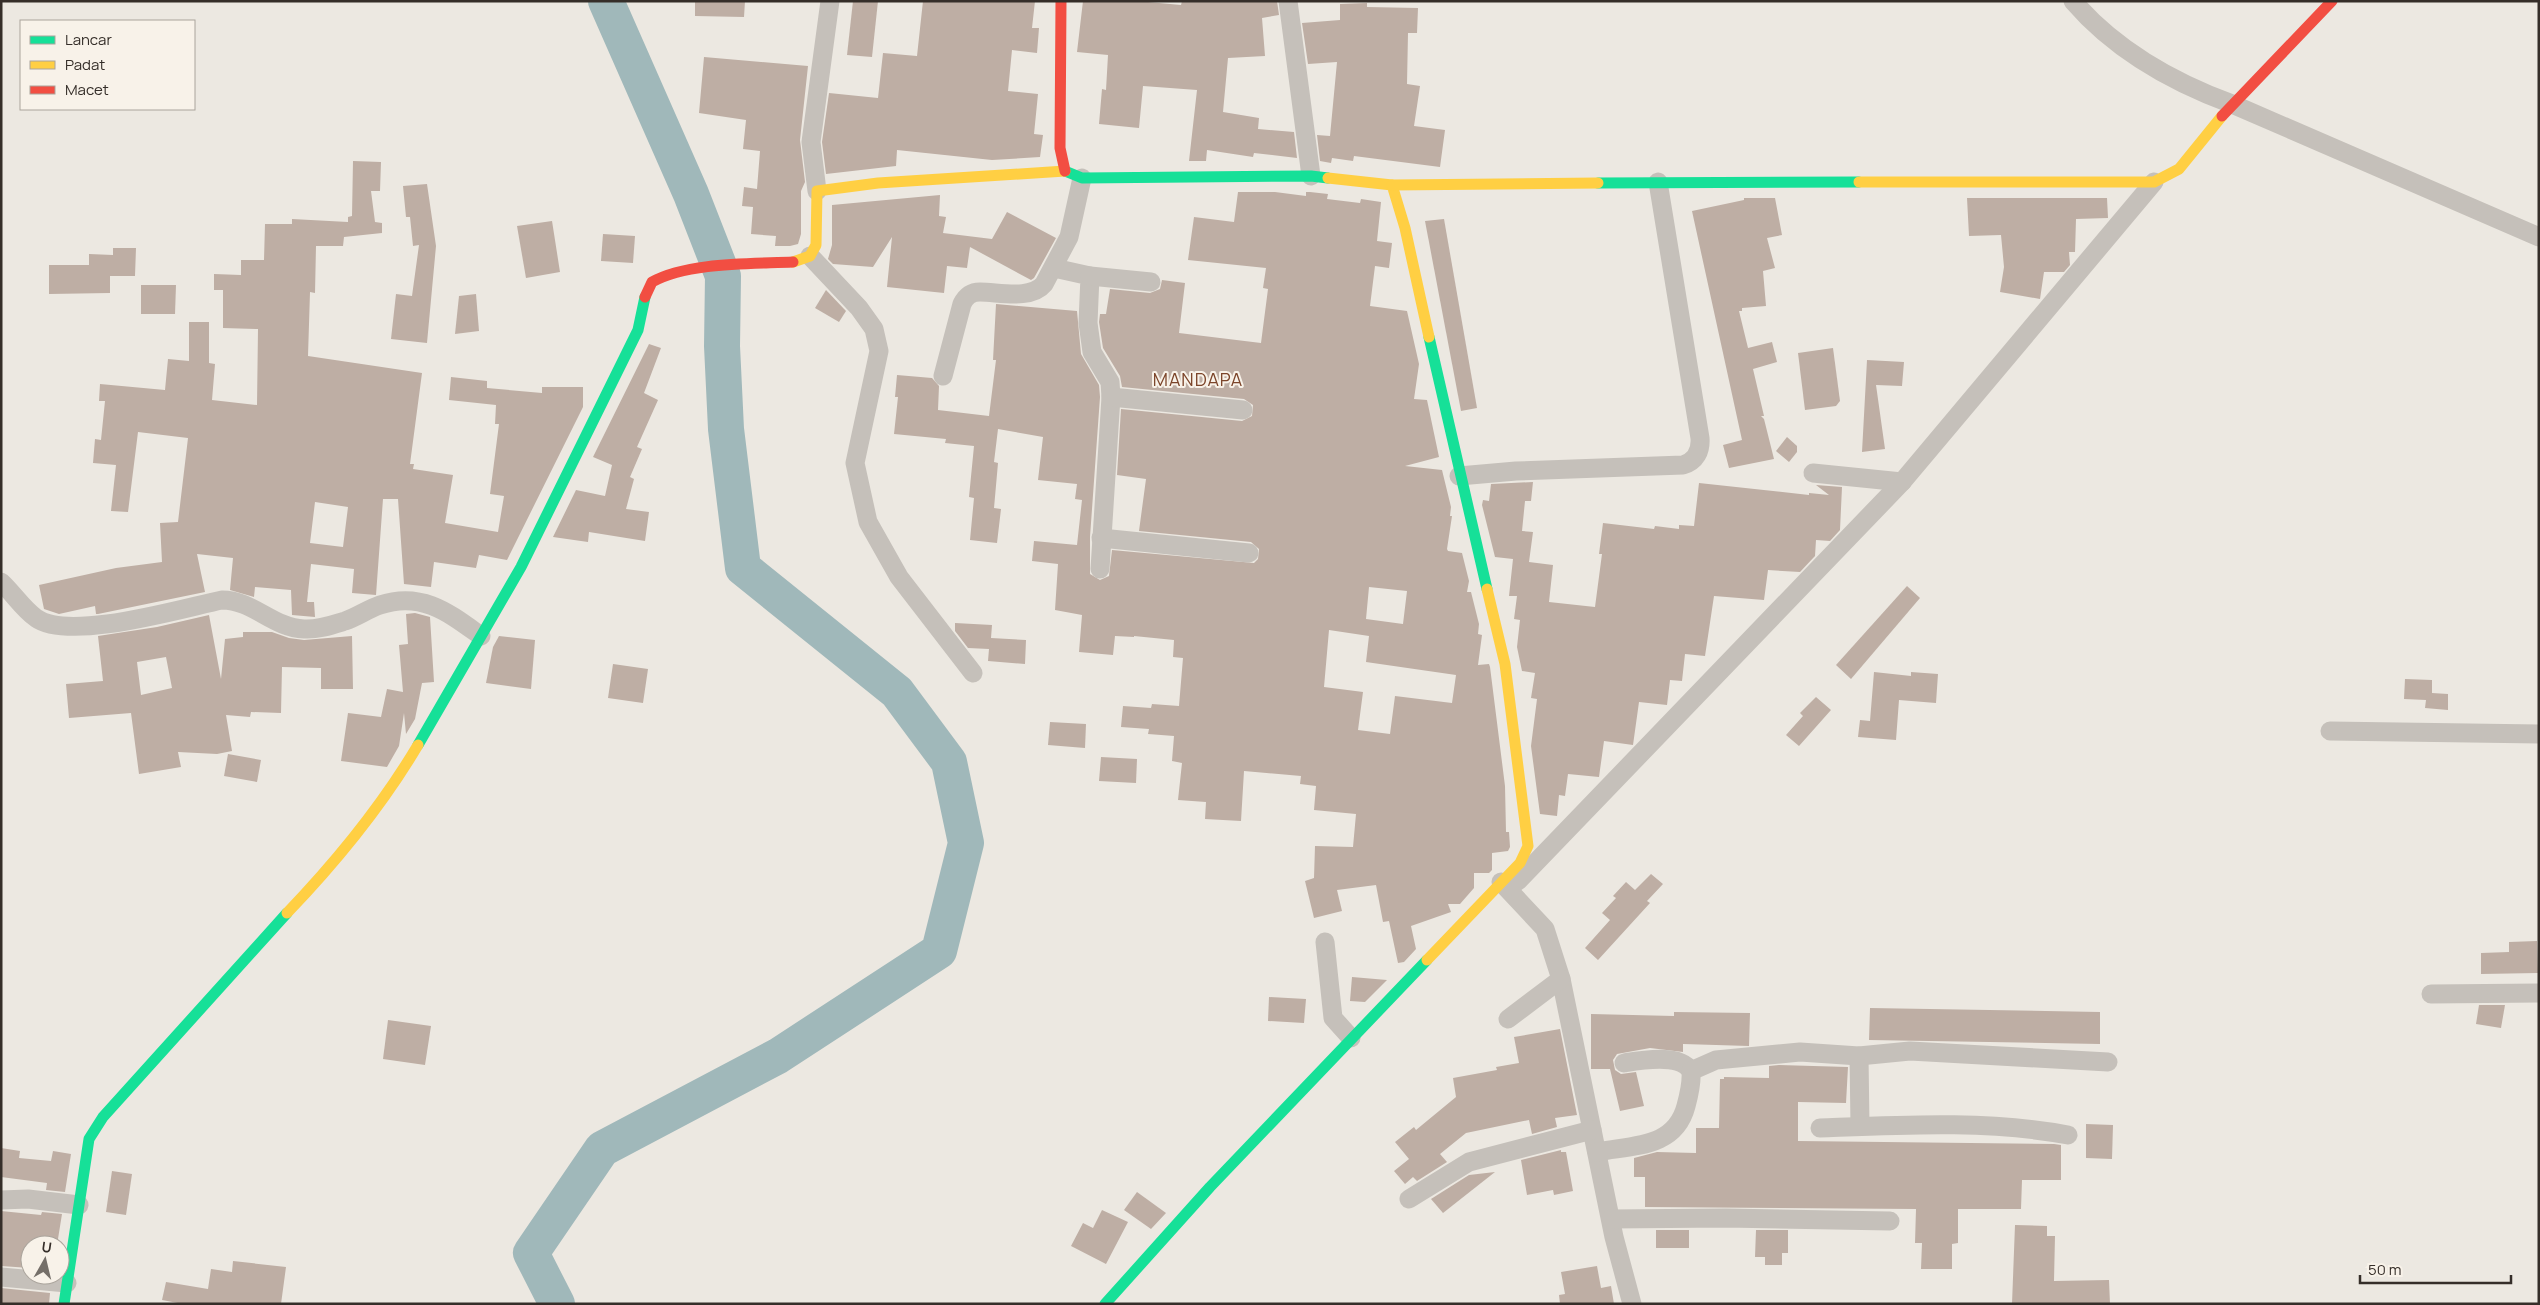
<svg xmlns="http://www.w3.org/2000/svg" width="2540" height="1305" font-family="Manrope,sans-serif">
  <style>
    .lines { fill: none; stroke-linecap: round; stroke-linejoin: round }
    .river { stroke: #a0b8ba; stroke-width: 36 }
    .building { fill: #beaea4; fill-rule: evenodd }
    .street { stroke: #c5c0ba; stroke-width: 19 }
    .fast { stroke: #16e098; stroke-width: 11 }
    .slow { stroke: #ffcf43; stroke-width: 11 }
    .jam { stroke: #f24e42; stroke-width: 11 }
    .labels { text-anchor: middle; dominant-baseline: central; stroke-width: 4; stroke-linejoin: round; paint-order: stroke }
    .quarter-label { font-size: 18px; letter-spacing: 1px; fill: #7c452a; stroke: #f8f2e9 }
  </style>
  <rect width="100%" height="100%" fill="#ece8e1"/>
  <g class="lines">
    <path class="river" d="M557 1304 531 1253 602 1149 778 1056 939 951 966 843 949 762 897 692 743 568 726 429 722 346 723 276 691 194 606 1"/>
  </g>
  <g class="building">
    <path d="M695 1H745L744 17 695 16Z"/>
    <path d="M853 1H878L872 57 847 55Z"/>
    <path d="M923 1H1035L1032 28H1039L1037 53 1012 50 1008 91 1038 94 1034 134 1043 135 1040 157 992 160 897 150 896 166 826 174 822 142 829 93 878 98 883 53 917 56Z"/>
    <path d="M1083 1H1137L1181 5 1182 1H1277L1279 15 1262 18 1265 56 1228 58 1223 112 1259 118 1258 129 1294 132 1297 158 1254 153 1253 157 1207 150 1206 161H1189L1197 90 1143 86 1139 128 1099 124 1102 89 1106 90 1108 55 1077 52Z"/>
    <path d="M1367 3V7L1418 8 1417 33H1408L1407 84 1420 86 1414 126 1445 130 1440 167 1354 156 1353 161 1332 158 1331 163 1320 161 1317 135 1330 136 1337 62 1308 64 1302 23 1340 20V4Z"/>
    <path d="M704 57 808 66 800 140 805 182 801 191V234L798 244 790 246H775L776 236 751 234 753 207 742 206 744 187 757 189 760 151 743 149 746 120 699 113Z"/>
    <path d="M353 161 381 162 380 191H371L375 222 382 223V233L344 237 343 246H316L315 293 310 292 308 356 422 373 410 464H414L413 469 453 475 445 523 498 532 504 496 490 494 499 424H495L496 405 449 400 451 377 487 381V388L542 393V387H583V407L507 560 479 555 476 568 434 562 431 587 404 584 398 499H383L376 595 352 593 354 569 311 564 307 602H314L315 617 292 615 291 590 255 587 254 597 230 590 233 558 197 554 205 592 98 614H96L95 606 59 614 44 609 39 585 116 568 162 562 160 523 178 522 188 438 138 432 128 512 111 511 116 465 93 463 95 439 101 440 105 401H99L100 384 165 390 168 359 189 361V322H209V363L215 364 212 400 257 405 258 329 223 328V290H214V274L241 275V260H264L265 224H292V219L348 222V217L352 216ZM315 502 348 507 343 547 310 543Z"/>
    <path d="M427 184 436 246 427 343 391 339 396 294 412 296 419 245 413 246 410 217H406L403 186Z"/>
    <path d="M1238 192H1275L1306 196V192H1310L1328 194 1327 199 1360 203 1361 199 1381 202 1377 241 1392 243 1389 268 1375 266 1370 306 1407 311 1419 364 1414 399 1427 400 1439 457 1405 466 1442 470 1451 507 1450 516H1452L1447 549 1448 551 1462 553 1469 581 1467 592H1471L1479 624 1478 634 1482 635 1478 665 1489 664 1490 667 1505 786 1506 832H1509L1510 847 1508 851 1492 853V870L1489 873H1474V888L1460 904H1448L1451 912 1411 926 1416 949 1404 962 1398 963 1389 921 1383 922 1376 885 1337 890 1342 911 1314 918 1305 881 1314 878 1315 846 1353 847 1356 814 1314 810 1316 786 1300 784 1301 776 1244 771 1241 821 1205 819 1206 802 1178 800 1182 763 1172 761 1174 736 1148 734 1149 729 1121 727 1123 706 1151 708 1152 704 1179 706 1183 658 1173 657 1174 640 1134 636V637L1115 636 1113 655 1079 652 1082 615 1055 610 1058 564 1032 561 1034 541 1077 545 1082 500 1075 499 1077 484 1038 480 1043 437 998 429 994 462 998 463 994 508 1001 509 997 543 970 540 974 498 969 497 974 446 945 443 946 439 894 434 898 397H895L897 375 932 378 939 386 938 410 989 416 996 360H993L996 304 1077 311 1081 354 1099 385 1100 397 1090 537V574L1100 580 1109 576 1112 550 1254 563 1258 559 1259 549 1251 542 1139 531 1146 479 1117 475 1121 409 1242 421 1252 416 1253 405 1244 399 1122 387 1120 376 1103 348 1099 322 1100 314H1106L1110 289 1150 293 1160 289 1162 280 1185 283 1179 333 1261 343 1268 289 1263 288 1266 268 1188 260 1194 217 1234 222ZM1369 587 1407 591 1403 624 1366 619ZM1329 630 1369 636 1366 662 1456 675 1452 703 1395 696 1390 734 1358 730 1363 692 1324 687Z"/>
    <path d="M940 195 939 216 946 217 943 233 992 239 1007 212 1056 238 1034 278 1031 280 970 247 967 268 947 266 944 293 887 287 892 237 873 267 833 264 828 259 832 245V205Z"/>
    <path d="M1744 198H1775L1782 235 1767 238 1775 268 1763 271 1766 306 1742 308V311H1739L1748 348 1772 342 1777 362 1753 369 1764 416H1761L1764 419 1774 459 1729 468 1723 445 1742 440 1692 211 1744 200Z"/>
    <path d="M1967 198H2107L2108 218 2076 219 2075 252H2069L2070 265 2064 272H2044L2040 299 2000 292 2004 267 2001 235 1969 236Z"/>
    <path d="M1444 219 1477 408 1461 411 1425 221Z"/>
    <path d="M552 221 560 272 526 278 517 226Z"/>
    <path d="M603 234 635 236 633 263 601 261Z"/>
    <path d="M113 248H136L135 276H110V293L49 294V265H89V254L113 255Z"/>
    <path d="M141 285H176L175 314H141Z"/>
    <path d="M826 290 846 311 839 322 815 308Z"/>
    <path d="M476 294 479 331 455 334 459 296Z"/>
    <path d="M649 344 661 348 644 393 658 400 637 447 642 449 630 477 634 479 626 509 649 512 645 541 589 532 588 542 553 537 576 490 605 496 612 465 593 457Z"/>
    <path d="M1833 348 1840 401 1836 406 1805 410 1798 353Z"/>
    <path d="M1867 360 1904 362 1902 386 1876 385 1885 449 1862 452Z"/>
    <path d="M1787 437 1797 446V452L1789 462 1776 451Z"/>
    <path d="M1533 482 1531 501H1525L1522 531 1533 532 1529 562 1553 565 1549 602 1595 607 1602 554H1599L1603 523 1654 529 1655 526 1679 529V525L1694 526 1699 483 1809 495V493L1829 495 1816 485 1842 487 1840 530 1830 541 1816 540 1815 556 1800 572 1768 570 1764 600 1714 596 1705 656 1685 654 1682 681 1670 680 1667 705 1639 702 1633 745 1604 741 1599 777 1568 774 1565 796 1559 795 1557 816 1540 814 1531 746 1537 699 1531 698 1535 673 1522 671 1517 647 1520 620 1514 619 1517 596H1509L1513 559 1495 557 1482 505 1483 500 1489 501 1491 484Z"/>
    <path d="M1907 586 1920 598 1851 679 1836 665Z"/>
    <path d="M415 613 430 617 434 682 422 683 415 719 406 734 404 713 399 746 387 767 341 761 348 713 381 717 387 689 403 692 399 645 408 644 406 614Z"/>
    <path d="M209 615 221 679 225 639 243 637V632H272L289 638 304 640 352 636 353 689H321V668L282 667 281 713 251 712 250 717 226 715 232 751 217 754 178 752 181 767 139 774 131 713 69 718 66 684 103 681 98 636 157 627ZM166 657 172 688 141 695 137 662Z"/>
    <path d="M955 623 992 625 991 638 1026 640 1025 664 988 661 989 649 968 648 955 631Z"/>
    <path d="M499 636 535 640 531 689 486 683 493 647Z"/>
    <path d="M613 664 648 669 643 703 608 698Z"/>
    <path d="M1874 672 1911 676V672L1938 674 1936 703 1899 700 1896 740 1858 737 1860 720 1870 721Z"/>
    <path d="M2405 679 2432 680V693L2448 694V710L2425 708 2426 700 2404 699Z"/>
    <path d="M1816 697 1831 710 1799 746 1786 735 1803 716 1800 713Z"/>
    <path d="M1050 722 1086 724 1085 748 1048 745Z"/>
    <path d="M228 754 261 760 257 782 224 776Z"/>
    <path d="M1101 757 1137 759 1136 783 1099 781Z"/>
    <path d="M1651 874 1663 884 1647 901 1650 903 1598 960 1585 948 1610 920 1602 913 1616 898 1613 896 1626 882 1635 890Z"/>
    <path d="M2537 941 2538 973 2481 974V953L2509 952V942Z"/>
    <path d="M1352 977 1387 980 1365 1002 1350 1001Z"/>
    <path d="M1269 997 1306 999 1304 1023 1268 1021Z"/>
    <path d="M2479 1005H2505L2501 1028 2476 1024Z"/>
    <path d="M1870 1008 2100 1012V1044L1869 1040Z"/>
    <path d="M1674 1012 1750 1013 1749 1046 1683 1044V1052L1650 1048 1617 1054 1613 1060 1615 1070 1621 1074 1636 1072 1644 1106 1620 1111 1610 1069H1591V1014L1674 1016Z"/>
    <path d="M388 1020 431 1026 425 1065 383 1059Z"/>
    <path d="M1560 1029 1577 1115 1555 1118 1557 1127 1532 1134 1529 1120 1466 1133 1440 1154 1447 1162 1417 1181 1413 1177 1405 1184 1394 1171 1409 1159 1395 1142 1414 1127 1416 1130 1456 1097 1453 1078 1497 1070 1496 1067 1519 1063 1514 1037Z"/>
    <path d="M1779 1065 1848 1067 1846 1103 1798 1102V1141L2054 1144 2061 1145V1180H2022L2021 1209H1958V1243L1952 1244V1269H1921L1922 1243H1915L1916 1209 1645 1207V1177H1634V1158L1657 1152 1696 1153V1128H1719L1720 1079H1724V1077L1769 1078V1066Z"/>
    <path d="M2086 1124 2113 1125 2112 1159 2086 1158Z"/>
    <path d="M1 1148 20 1151 19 1158 51 1161 53 1151 71 1154 65 1192 46 1190 47 1183 1 1177Z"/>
    <path d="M1561 1150V1152H1566L1573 1191 1554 1195 1553 1190 1527 1195 1521 1160Z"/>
    <path d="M112 1171 132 1174 126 1215 106 1212Z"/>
    <path d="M1495 1172 1443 1213 1431 1199 1469 1175Z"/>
    <path d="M1137 1192 1166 1213 1151 1229 1124 1210Z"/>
    <path d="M1102 1210 1128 1222 1106 1264 1071 1246 1083 1223 1093 1228Z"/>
    <path d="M1 1211 41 1215 42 1212 62 1214 57 1245H30V1268L1 1266Z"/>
    <path d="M2015 1225 2047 1226V1236H2055L2054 1281 2109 1280 2110 1304H2012Z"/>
    <rect x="1656" y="1230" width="33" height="18"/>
    <path d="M1756 1230H1788V1253H1782V1265H1765V1257H1755Z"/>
    <path d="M233 1261 286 1267 281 1304H183L162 1300 166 1282 208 1289 211 1269 232 1272Z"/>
    <path d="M1597 1266 1601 1288 1611 1286 1614 1304H1560L1559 1295 1565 1294 1561 1272Z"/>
    <path d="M1 1288 50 1293 49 1304H1Z"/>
  </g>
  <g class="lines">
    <g class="street">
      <path d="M1288 1 1311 176"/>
      <path d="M2073 1C2116 51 2172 82 2232 104L2539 237"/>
      <path d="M817 191 811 142 830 1"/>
      <path d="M810 256 859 308 874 329 879 351 855 463 868 522 899 577 973 673"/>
      <path d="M1054 268 1090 276 1088 323 1092 352 1110 382 1111 397 1100 569"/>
      <path d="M1090 276 1151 282"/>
      <path d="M943 376 962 304C966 296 971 292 980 292 999 292 1031 300 1044 284L1069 237 1082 178"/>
      <path d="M1111 397 1243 410"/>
      <path d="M1813 473 1902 482"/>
      <path d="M1459 476 1516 471 1683 465C1696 461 1701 451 1700 438L1658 182"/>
      <path d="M1101 538 1249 553"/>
      <path d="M1 582C13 593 23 609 36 618 69 642 183 608 222 600 253 600 273 628 304 629 317 630 332 625 345 621 357 617 368 609 380 605 422 591 449 613 481 636"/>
      <path d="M2330 731 2539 734"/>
      <path d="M1518 881 1902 482 2154 182"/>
      <path d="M1501 882 1545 929 1561 979 1614 1237 1632 1304"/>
      <path d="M1325 942 1333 1018 1351 1038"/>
      <path d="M2431 994 2539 993"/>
      <path d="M1508 1019 1561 979"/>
      <path d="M1859 1056 1860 1126"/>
      <path d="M1624 1063C1642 1060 1680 1053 1691 1071"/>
      <path d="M1820 1128C1900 1125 1989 1120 2068 1135"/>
      <path d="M1597 1152C1634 1145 1675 1148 1686 1106 1689 1095 1692 1083 1691 1071L1716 1060 1800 1052 1859 1056 1910 1051 2108 1062"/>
      <path d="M1409 1199 1469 1162 1592 1130"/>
      <path d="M1 1200 28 1199 79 1205"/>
      <path d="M1611 1219 1726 1218 1890 1221"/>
      <path d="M1 1277 67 1283"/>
    </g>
    <g class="fast">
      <path d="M1065 171 1082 178 1311 176 1328 178"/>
      <path d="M1598 183 1859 182"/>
      <path d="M1429 337 1487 589"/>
      <path d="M418 745 521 567 638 330 645 297"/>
      <path d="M64 1304 89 1139 103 1117 287 913"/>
      <path d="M1105 1304 1210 1187 1427 960"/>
    </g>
    <g class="slow">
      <path d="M1328 178 1392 185 1405 228 1429 337"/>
      <path d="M1859 182H2154L2179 169 2222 116"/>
      <path d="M1392 185 1598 183"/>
      <path d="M793 262 810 256 816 245 817 191 878 183 1065 171"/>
      <path d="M287 913C334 864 383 804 418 745"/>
      <path d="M1427 960 1520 863 1528 846 1505 664 1487 589"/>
    </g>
    <g class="jam">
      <path d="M1061 1 1060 148 1065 171"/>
      <path d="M2222 116 2332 1"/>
      <path d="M645 297 652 282C688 262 751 264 793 262"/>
    </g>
  </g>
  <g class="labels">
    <g class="quarter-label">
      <text x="1198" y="379">MANDAPA</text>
    </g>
  </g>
  <rect width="2540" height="1305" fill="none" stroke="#352e29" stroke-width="5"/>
  <rect x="20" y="20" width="175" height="90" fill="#f8f2e9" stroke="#aaa49c"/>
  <rect x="30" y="36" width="25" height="8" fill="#16e098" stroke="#aaa49c"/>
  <text x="65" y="45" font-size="15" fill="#352e29">Lancar</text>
  <rect x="30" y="61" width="25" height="8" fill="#ffcf43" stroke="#aaa49c"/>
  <text x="65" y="70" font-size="15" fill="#352e29">Padat</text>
  <rect x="30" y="86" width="25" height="8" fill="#f24e42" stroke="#aaa49c"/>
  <text x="65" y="95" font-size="15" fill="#352e29">Macet</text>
  <g transform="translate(45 1260) rotate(8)"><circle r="24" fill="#f8f2e9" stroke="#aaa49c"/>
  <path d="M0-4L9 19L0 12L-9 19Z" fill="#756f69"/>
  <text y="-8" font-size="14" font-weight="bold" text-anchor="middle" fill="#352e29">U</text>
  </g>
  <path d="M2360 1275v8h151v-8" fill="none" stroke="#352e29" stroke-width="2.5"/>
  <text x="2368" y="1275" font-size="15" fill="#352e29" stroke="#f8f2e9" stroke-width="4" paint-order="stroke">50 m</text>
</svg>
